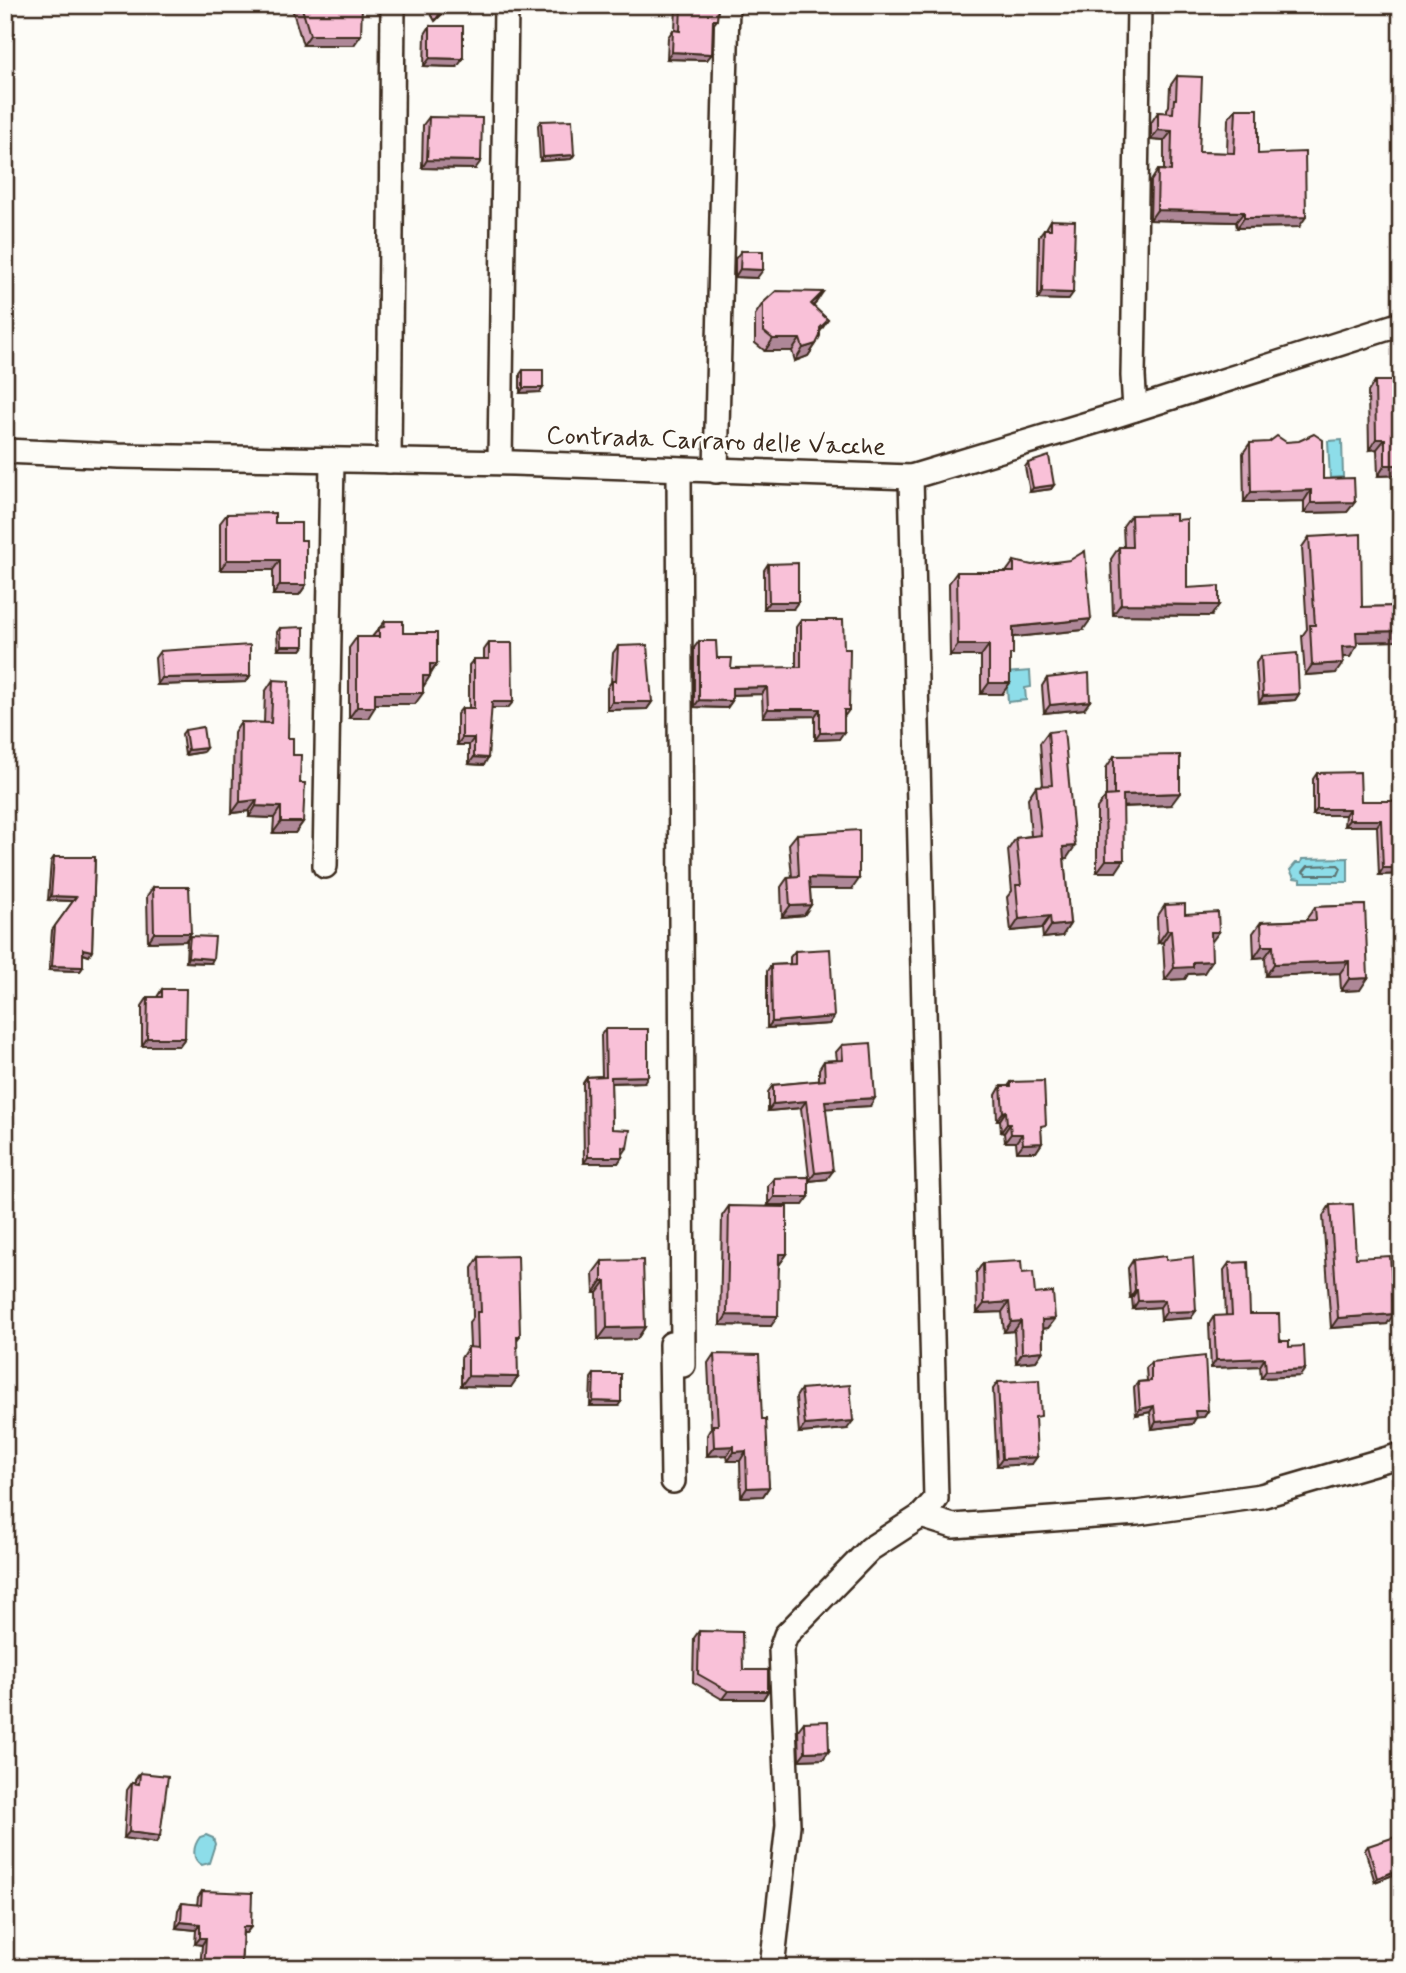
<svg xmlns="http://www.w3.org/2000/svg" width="1406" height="1973" font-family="Mynerve,sans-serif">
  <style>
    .water { fill: #8ddde9; stroke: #6c9598; stroke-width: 2 }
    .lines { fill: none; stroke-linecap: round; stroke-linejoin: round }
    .shore { stroke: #5c726f; stroke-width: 2 }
    .street-casing { stroke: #3b2a1e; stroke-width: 28 }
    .street { stroke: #fdfcf7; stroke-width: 23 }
    .wall { fill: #d6a6ba; stroke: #3b2a1e; stroke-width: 2 }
    .shaded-wall { fill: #ae8797; stroke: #3b2a1e; stroke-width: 2 }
    .building { fill: #f9c1d8; stroke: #3b2a1e; stroke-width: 2 }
    .labels { text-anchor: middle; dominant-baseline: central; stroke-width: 6; stroke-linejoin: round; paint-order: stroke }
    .street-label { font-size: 26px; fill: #3b2a1e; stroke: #fdfcf7 }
  </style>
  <rect width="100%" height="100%" fill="#fdfcf7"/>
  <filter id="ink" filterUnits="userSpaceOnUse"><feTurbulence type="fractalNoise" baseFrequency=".0143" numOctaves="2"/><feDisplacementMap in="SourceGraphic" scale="14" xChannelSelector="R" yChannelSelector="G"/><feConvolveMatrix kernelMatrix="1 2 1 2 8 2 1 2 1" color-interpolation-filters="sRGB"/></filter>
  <g filter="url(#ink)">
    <g class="water">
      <path d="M1342 440 1343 477 1330 478 1328 441Z"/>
      <path d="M1030 671 1031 687 1025 688 1026 700 1008 702 1006 673Z"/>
      <path d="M1348 858V882H1301V879L1294 878 1290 870 1296 863H1301L1302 859Z"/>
      <path d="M206 1835 213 1838 215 1844 209 1863 202 1865C191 1859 193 1846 200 1837Z"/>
    </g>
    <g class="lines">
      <path class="shore" d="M1338 865 1341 868 1338 875H1307L1303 872 1308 866Z"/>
      <defs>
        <g id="street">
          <path d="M1135 409 1133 376 1139 5"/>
          <path d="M5 451 118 456 513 463 911 477 1107 418 1401 324"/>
          <path d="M389 461 393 5"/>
          <path d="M500 462 506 5"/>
          <path d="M679 470 683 1365"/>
          <path d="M716 471 727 5"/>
          <path d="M325 866 332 460"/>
          <path d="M671 1344 673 1481"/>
          <path d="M921 1516 953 1526 1137 1513 1261 1496 1401 1455"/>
          <path d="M772 1968 788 1825 781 1649 786 1635 870 1549 921 1516 936 1499 911 477"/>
        </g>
      </defs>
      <use href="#street" class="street-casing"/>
      <use href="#street" class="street"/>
    </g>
    <g class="wall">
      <path d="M291 5H362L354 45H303Z"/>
      <path d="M426 5H451L435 21Z"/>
      <path d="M676 5H718L717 20 713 25 707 60 667 59 668 37 673 30 675 31Z"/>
      <path d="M1252 5H1295L1290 12 1253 13Z"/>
      <path d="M430 26 457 67 424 66 425 34Z"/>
      <path d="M1177 76 1199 152 1227 153 1228 119 1236 109 1258 154 1299 227 1237 228 1236 222 1150 220 1151 181 1158 170H1164V141L1151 140V123L1158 112 1167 113V109L1169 106 1170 86Z"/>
      <path d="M429 117 475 169 422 168 423 125Z"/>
      <path d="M541 121 574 155 571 159 540 161 538 125Z"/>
      <path d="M1051 220 1068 300 1038 299 1039 236 1044 229H1046Z"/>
      <path d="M741 251 757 278 735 277V259Z"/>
      <path d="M763 303 815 304 813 306 828 320 820 332 816 344 808 356 795 361 792 351H765L755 343V315Z"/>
      <path d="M523 370 543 388 540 392 520 393V374Z"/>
      <path d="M1375 381H1401V475L1378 476 1377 449 1369 450 1368 392Z"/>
      <path d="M1250 443 1323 479 1355 502 1347 512 1304 513V501L1244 502 1243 453Z"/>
      <path d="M1028 463 1054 485 1051 489 1030 492 1025 467Z"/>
      <path d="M227 514 275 523 301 540 306 585 299 595H273V570H220V523Z"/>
      <path d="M1131 515 1176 520 1187 588 1211 616 1113 615 1111 559 1119 547H1124L1123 526Z"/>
      <path d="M1309 537 1362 607 1401 606V635L1396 641 1357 642 1350 657H1343L1336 673 1305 675 1302 636 1307 629 1302 547Z"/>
      <path d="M1014 561 1083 630 1013 637 1002 694H981V656H950L949 583 957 572H1006Z"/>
      <path d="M768 564 793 609H764V570Z"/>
      <path d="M801 620 844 649 849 710 844 717 839 739 815 740V716L763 717 762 694 732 695V701L727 708 694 707V648L699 641 717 658 731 668H796V627Z"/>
      <path d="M385 621 403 633 437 664 423 687 415 704H375L368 718H349V648L357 637H372Z"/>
      <path d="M280 628 304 646 301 650H278L277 632Z"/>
      <path d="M489 643 508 708H491L484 765 469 764V745H457V714L462 708H469V665L474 659H484V650Z"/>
      <path d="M618 646 652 702 647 709 607 710V688L611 682 613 653Z"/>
      <path d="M160 651 250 676 246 682 157 685 155 658Z"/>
      <path d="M1261 656 1299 694 1295 700 1259 703 1256 663Z"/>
      <path d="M1047 678 1084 709 1044 713 1042 686Z"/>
      <path d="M273 680 300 783 303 822 295 833H273L274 818 249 817V811L232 813 234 733 241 722 264 723 265 692Z"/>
      <path d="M185 730 203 752 185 755 182 734Z"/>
      <path d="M1048 732 1067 858H1064L1070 924 1062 936 1043 938 1042 928 1011 931 1007 897 1012 891 1008 850 1016 838 1031 836 1028 798 1036 786H1043L1040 743Z"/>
      <path d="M1114 756 1171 805 1123 807 1116 872H1097V808L1106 796V768Z"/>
      <path d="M1317 773 1361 801H1401V874L1379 875 1377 826H1344L1345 815H1313V779Z"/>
      <path d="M797 834 852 889H810L811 905 804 915 782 917 781 887 788 877H792L789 844Z"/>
      <path d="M54 857H95L92 951 89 956 83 954V967L80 971 49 970 52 930 73 901 48 900 51 861Z"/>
      <path d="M153 887 185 941 148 942 147 896Z"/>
      <path d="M1165 905 1185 914 1211 942 1204 973 1188 974 1185 979 1165 980 1163 942 1158 943 1157 917Z"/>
      <path d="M1365 905 1360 990 1341 991 1340 973 1266 976 1265 957 1254 958 1253 933 1261 922 1307 920V918L1315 907Z"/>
      <path d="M190 936 211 963 186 962 187 940Z"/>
      <path d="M795 951 834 1017 829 1024 767 1028V971L771 965 790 964V957Z"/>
      <path d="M162 989 185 1038 179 1046H142V1006L148 997H157Z"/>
      <path d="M605 1029 644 1082 611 1083 612 1129 627 1148 623 1154 618 1163H584L583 1083 587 1077 602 1076 601 1035Z"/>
      <path d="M842 1045 870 1106 826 1108 827 1179 809 1181 803 1205H768V1186L774 1178 809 1177 801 1108 768 1111V1092L773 1085 819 1081V1069L824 1061 837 1060 836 1052Z"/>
      <path d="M1011 1082 1041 1132 1042 1143 1036 1152H1017L1016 1142H1005L1004 1133 1001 1132 1000 1120H997L996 1095 1001 1086H1008Z"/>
      <path d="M1330 1205 1387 1324 1331 1328 1323 1216Z"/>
      <path d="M729 1206 787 1254 779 1265 771 1326 720 1325 722 1216Z"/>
      <path d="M479 1257 520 1336 517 1340 511 1387 461 1386V1358L468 1347H470L469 1322 473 1317 472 1268Z"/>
      <path d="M1133 1260H1166L1191 1318 1161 1320 1160 1307 1133 1309 1132 1298H1130L1128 1268Z"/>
      <path d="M602 1261 645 1327 637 1339 598 1340 597 1293H594L593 1273Z"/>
      <path d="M983 1263 1022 1273 1035 1294 1055 1319 1048 1328 1043 1329V1351L1036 1361 1016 1363 1014 1331 1004 1332 1002 1312 977 1313 976 1273Z"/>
      <path d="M1229 1263 1250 1314 1289 1347 1300 1376 1261 1378 1260 1366 1211 1368 1209 1324 1214 1316H1226L1224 1270Z"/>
      <path d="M714 1354 762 1419 769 1487 763 1496 741 1497 740 1461H728L727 1455 707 1456V1435L711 1428 708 1363Z"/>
      <path d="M1151 1362 1208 1411 1204 1417H1196L1192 1424 1152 1429 1150 1412 1136 1415 1134 1388 1138 1382 1147 1381 1146 1368Z"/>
      <path d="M594 1374 618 1406H590L591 1378Z"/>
      <path d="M998 1382 1035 1424 1032 1464 997 1466 993 1389Z"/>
      <path d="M801 1389 847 1429 799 1433 796 1397Z"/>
      <path d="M699 1631 768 1691 763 1699H722L693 1682 694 1638Z"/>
      <path d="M804 1722 829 1751 823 1759 799 1760 798 1730Z"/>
      <path d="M140 1773 156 1843 124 1838 127 1790 132 1783 135 1784V1780Z"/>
      <path d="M1368 1846 1401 1872 1375 1882 1365 1850Z"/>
      <path d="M202 1891 251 1927 246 1933H243L241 1968H200L202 1945 195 1944 196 1930 176 1928 178 1910 182 1903 197 1905 198 1897Z"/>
    </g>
    <g class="shaded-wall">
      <path d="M448 5H451L435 21 440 13Z"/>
      <path d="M534 5H552L532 7Z"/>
      <path d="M1258 5H1295L1290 12 1253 13Z"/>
      <path d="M310 35H361L354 45H303Z"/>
      <path d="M672 52 712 54 707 60 667 59Z"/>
      <path d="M430 58 463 59 457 67 424 66Z"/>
      <path d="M1158 130 1172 131 1164 141 1151 140Z"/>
      <path d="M574 155 571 159 540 161 543 157Z"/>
      <path d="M427 160 481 161 475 169 422 168Z"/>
      <path d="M1157 210 1244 212 1236 222 1150 220Z"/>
      <path d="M1306 217 1299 227 1237 228 1244 218Z"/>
      <path d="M740 269 763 270 757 278 735 277Z"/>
      <path d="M823 292 815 304 803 316 811 304Z"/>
      <path d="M1042 292 1073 293 1068 300 1038 299Z"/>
      <path d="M773 339H800L792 351H765Z"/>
      <path d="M816 344 808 356 795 361 803 348Z"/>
      <path d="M523 388H543L540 392 520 393Z"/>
      <path d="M1376 439H1385L1377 449 1369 450Z"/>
      <path d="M1385 465H1401V475L1378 476Z"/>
      <path d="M1054 485 1051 489 1030 492 1033 488Z"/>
      <path d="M1311 490 1304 501 1244 502 1251 492Z"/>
      <path d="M1355 502 1347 512 1304 513 1311 503Z"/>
      <path d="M227 560H280L273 570H220Z"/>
      <path d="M280 585H306L299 595H273Z"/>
      <path d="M769 602H798L793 609H764Z"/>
      <path d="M1121 604 1219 605 1211 616 1113 615Z"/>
      <path d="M1091 619 1083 630 1005 638 1013 627Z"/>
      <path d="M1401 631V635L1396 641 1349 642 1356 632Z"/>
      <path d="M958 645H989L981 656H950Z"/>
      <path d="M281 646H304L301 650H278Z"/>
      <path d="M1357 646 1350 657H1335L1342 647Z"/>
      <path d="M1343 663 1336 673 1305 675 1312 665Z"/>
      <path d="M430 664H437L429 675Z"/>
      <path d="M250 676 246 682 157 685 162 678Z"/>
      <path d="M423 676H430L423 687Z"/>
      <path d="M989 683H1010L1002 694H981Z"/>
      <path d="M767 687 762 694 727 695 732 688Z"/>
      <path d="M375 693H423L415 704H368Z"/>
      <path d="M1299 694 1295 700 1259 703 1263 696Z"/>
      <path d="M699 700 732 701 727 708 694 707Z"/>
      <path d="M1090 701 1084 709 1044 713 1050 705Z"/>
      <path d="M492 702H513L508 708H487Z"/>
      <path d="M612 702H652L647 709 607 710Z"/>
      <path d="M357 707H375L368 718H349Z"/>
      <path d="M768 709H820L815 716 763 717Z"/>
      <path d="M844 732 839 739 815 740 820 733Z"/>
      <path d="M462 738H474L469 745H457Z"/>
      <path d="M206 748 203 752 185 755 188 750Z"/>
      <path d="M474 757 488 758 484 765 469 764Z"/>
      <path d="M1180 793 1171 805 1115 807 1123 795Z"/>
      <path d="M257 800 249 811 232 813 240 802Z"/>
      <path d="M256 806 281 807 274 818 249 817Z"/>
      <path d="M1317 809H1349L1345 815H1313Z"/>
      <path d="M1349 820H1381L1377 826H1344Z"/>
      <path d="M281 822H303L295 833H273Z"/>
      <path d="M1075 846 1067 858 1054 859 1063 847Z"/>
      <path d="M1106 860H1124L1116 872H1097Z"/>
      <path d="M1383 868H1401V874L1379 875Z"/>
      <path d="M809 878 859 879 852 889H802Z"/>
      <path d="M51 896 76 897 73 901 48 900Z"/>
      <path d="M811 905 804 915 782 917 790 906Z"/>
      <path d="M1050 916 1042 928 1011 931 1019 919Z"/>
      <path d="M1070 924 1062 936 1043 938 1051 926Z"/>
      <path d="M1167 930H1171L1163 942 1158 943Z"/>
      <path d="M1211 932H1219L1210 944Z"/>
      <path d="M154 933H191L185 941 148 942Z"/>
      <path d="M1262 946H1273L1265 957 1254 958Z"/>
      <path d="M83 949 92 951 89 956 81 953Z"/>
      <path d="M188 957 213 959 211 963 186 962Z"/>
      <path d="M1212 961 1204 973 1188 974 1185 979 1165 980 1174 968 1193 962Z"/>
      <path d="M1349 961 1340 973 1266 976 1274 964Z"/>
      <path d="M52 966 83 967 80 971 49 970Z"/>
      <path d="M1368 978 1360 990 1341 991 1349 979Z"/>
      <path d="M834 1017 829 1024 767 1028 772 1022Z"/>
      <path d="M147 1038H185L179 1046H142Z"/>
      <path d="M648 1076 644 1082 606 1083 611 1077Z"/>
      <path d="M875 1098 870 1106 820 1109 825 1101Z"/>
      <path d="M806 1101 801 1108 768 1111 773 1104Z"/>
      <path d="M1006 1111 1000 1120H997L1003 1112Z"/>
      <path d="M1007 1124H1010L1004 1133 1001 1132Z"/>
      <path d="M1011 1134H1022L1016 1142H1005Z"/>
      <path d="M1042 1143 1036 1152H1017L1023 1144Z"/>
      <path d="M588 1157H622L618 1163H584Z"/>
      <path d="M833 1171 827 1179 809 1181 815 1173Z"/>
      <path d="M774 1197H809L803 1205H768Z"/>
      <path d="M779 1254H787L779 1265H771Z"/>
      <path d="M602 1281H606L597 1293H594Z"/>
      <path d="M1135 1290H1137L1132 1298H1130Z"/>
      <path d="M1165 1300 1160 1307 1133 1309 1138 1301Z"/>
      <path d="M1009 1302 1002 1312 977 1313 984 1304Z"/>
      <path d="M1196 1311 1191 1318 1161 1320 1166 1312Z"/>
      <path d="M1394 1314 1387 1324 1331 1328 1338 1318Z"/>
      <path d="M727 1315 778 1316 771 1326 720 1325Z"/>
      <path d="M1055 1319 1048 1328 1035 1329 1042 1320Z"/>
      <path d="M1021 1321 1014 1331 1004 1332 1011 1322Z"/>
      <path d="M645 1327 637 1339 598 1340 607 1328Z"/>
      <path d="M1043 1351 1036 1361 1016 1363 1022 1353Z"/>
      <path d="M1265 1358 1260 1366 1211 1368 1216 1360Z"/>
      <path d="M1305 1369 1300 1376 1261 1378 1266 1371Z"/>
      <path d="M468 1376 518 1377 511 1387 461 1386Z"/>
      <path d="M593 1401 621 1402 618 1406H590Z"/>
      <path d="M1154 1406 1150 1412 1136 1415 1140 1409Z"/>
      <path d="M1195 1411H1208L1204 1417 1191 1418Z"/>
      <path d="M1196 1418 1192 1424 1152 1429 1156 1422Z"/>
      <path d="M853 1421 847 1429 799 1433 805 1425Z"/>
      <path d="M734 1446 727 1455 707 1456 714 1447Z"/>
      <path d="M746 1451 740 1461H728L734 1452Z"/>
      <path d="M1037 1457 1032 1464 997 1466 1002 1459Z"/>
      <path d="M769 1487 763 1496 741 1497 747 1488Z"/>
      <path d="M728 1691H768L763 1699H722Z"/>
      <path d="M829 1751 823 1759 799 1760 805 1752Z"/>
      <path d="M129 1832 160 1836 156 1843 124 1838Z"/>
      <path d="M1401 1869V1872L1375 1882 1377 1878Z"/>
      <path d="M181 1922 200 1924 196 1930 176 1928Z"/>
      <path d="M243 1927H251L246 1933H239Z"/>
      <path d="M200 1938H206L202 1945 195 1944Z"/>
    </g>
    <g class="building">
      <path d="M301 5H362L361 35H310Z"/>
      <path d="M436 5H448L440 13Z"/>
      <path d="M681 5H718L717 20H713L712 54 672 52 673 30 680 31Z"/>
      <path d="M430 26H463V59L430 58Z"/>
      <path d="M1177 76 1202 77 1199 152 1234 153 1236 109H1258V154L1305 152 1306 217 1244 218V212L1157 210 1158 170 1171 171 1172 131 1158 130V112L1173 113 1174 99H1176Z"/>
      <path d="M429 117 482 118 481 161 427 160Z"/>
      <path d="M572 120 574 155 543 157 541 121Z"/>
      <path d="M1051 220 1075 221 1073 293 1042 292 1044 229H1051Z"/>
      <path d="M741 251H763V270L740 269Z"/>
      <path d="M776 291 823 292 811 304 828 320 820 328V336L816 344 803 348 800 339H773L763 331V303Z"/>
      <rect x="523" y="370" width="20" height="18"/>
      <path d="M1375 381H1401V465H1385V439H1376Z"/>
      <path d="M1314 434 1323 440V479L1354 478 1355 502 1311 503V490L1251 492 1250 443 1269 442 1277 436 1286 442 1299 441Z"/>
      <path d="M1049 456 1054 485 1033 488 1028 463Z"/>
      <path d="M275 513V523H301V540H306V585H280V560H227V514Z"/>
      <path d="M1176 514V520L1187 519V588L1219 586V605L1121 604 1119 547H1132L1131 515Z"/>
      <path d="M1361 534 1362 607 1401 606V631L1356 632 1357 646 1342 647 1343 663 1312 665 1310 625H1315L1309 537Z"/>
      <path d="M1085 551 1091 619 1013 627V654H1010V683H989V645H958L957 572H1014V561L1032 565 1070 560Z"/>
      <path d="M798 563V602H769L768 564Z"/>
      <path d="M801 620H843L844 649H850L849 710H844V732L820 733V709H768L767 687 732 688V701L699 700V641H716L717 658H732L731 668 801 667Z"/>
      <path d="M385 621H403V633H437V664H430V676H423V693H375V707H357V637H379V628L384 627Z"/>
      <path d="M304 627V646H281L280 628Z"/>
      <path d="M489 643H512L513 702H492L488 758 474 757V738H462V708H474V659H489Z"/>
      <path d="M250 645V676L162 678 160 651Z"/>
      <path d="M647 645 652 702H612V681H616L618 646Z"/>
      <path d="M1297 653 1299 694 1263 696 1261 656Z"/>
      <path d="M1089 673 1090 701 1050 705 1047 678Z"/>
      <path d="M273 680 289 681 288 738H293V755H301L300 783H305L303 822H281V807L256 806 257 800 240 802 241 722 271 723Z"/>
      <path d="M203 727 206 748 188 750 185 730Z"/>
      <path d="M1064 730 1075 846 1063 847 1070 924 1051 926 1050 916 1019 919 1016 885H1021L1016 838 1041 835 1036 786 1052 785 1048 732Z"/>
      <path d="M1180 755V793L1123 795 1124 860H1106L1105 796 1118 795H1114V756Z"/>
      <path d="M1360 772 1361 801H1401V868H1383L1381 820H1349V809H1317V773Z"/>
      <path d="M859 830V879L809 878 811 905 790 906 788 877 799 876 797 834Z"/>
      <path d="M54 857H95L92 951 83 949V967L52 966 55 926 76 897 51 896Z"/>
      <path d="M153 887H189L191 933H154Z"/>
      <path d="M1185 904V914L1218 912 1219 932H1211L1212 961 1193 962V967L1174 968 1171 930H1167L1165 905Z"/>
      <path d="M1365 905 1368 978 1349 979V961L1274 964 1273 946H1262L1261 922 1316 920 1315 907Z"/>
      <path d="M190 936 215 937 213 959 188 957Z"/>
      <path d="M830 949 834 1017 772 1022 771 965 795 964V951Z"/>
      <path d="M162 989H186L185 1038H147L148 997H162Z"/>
      <path d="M605 1029H648V1076L611 1077 612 1129 630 1130 627 1148 623 1147 622 1157H588L587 1077 606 1076Z"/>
      <path d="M871 1043 875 1098 825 1101 833 1171 815 1173 806 1101 773 1104V1085L825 1080 824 1061 843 1060 842 1045Z"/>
      <path d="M1044 1081 1046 1125 1041 1126 1042 1143 1023 1144 1022 1134H1011L1010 1124H1007L1006 1111 1003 1112 1001 1086H1011V1082Z"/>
      <path d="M809 1177V1197H774V1178Z"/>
      <path d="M1353 1204 1356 1258 1390 1256 1394 1314 1338 1318 1330 1205Z"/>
      <path d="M729 1206 787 1207V1254H779L778 1316 727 1315Z"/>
      <path d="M518 1256 520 1336H517L518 1377 468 1376V1347L478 1348 477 1312H481L479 1257Z"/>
      <path d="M1166 1256V1260L1193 1257 1196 1311 1166 1312 1165 1300 1138 1301 1137 1290H1135L1133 1260Z"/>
      <path d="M643 1260 645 1327 607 1328 606 1281H602V1261Z"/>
      <path d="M1021 1261 1022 1273 1033 1272 1035 1294 1053 1292 1055 1319 1042 1320 1043 1351 1022 1353 1021 1321 1011 1322 1009 1302 984 1304 983 1263Z"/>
      <path d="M1248 1262 1250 1314H1279L1280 1341H1289V1347L1304 1346 1305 1369 1266 1371 1265 1358 1216 1360 1214 1316 1232 1315 1229 1263Z"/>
      <path d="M714 1354 759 1355 762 1419H766L769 1487 747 1488 746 1451 734 1452V1446L714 1447 713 1425H718Z"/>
      <path d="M1205 1356 1208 1411H1195L1196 1418 1156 1422 1154 1406 1140 1409 1138 1382 1151 1381V1362Z"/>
      <path d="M594 1374H621V1402L593 1401Z"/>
      <path d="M1039 1380 1041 1416 1035 1417 1037 1457 1002 1459 998 1382Z"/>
      <path d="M850 1385 853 1421 805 1425 801 1389Z"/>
      <path d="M699 1631 742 1632 743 1670H768V1691H728L698 1674Z"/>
      <path d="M828 1721 829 1751 805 1752 804 1722Z"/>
      <path d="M140 1773 168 1776 160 1836 129 1832 132 1783 139 1784Z"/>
      <path d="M1401 1835V1869L1377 1878 1368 1846Z"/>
      <path d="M202 1891 252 1893 251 1927H243L241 1968H204L206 1938H200V1924L181 1922 182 1903 201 1905Z"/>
    </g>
  </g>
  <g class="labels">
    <g class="street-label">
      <text transform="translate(716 442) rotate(2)">Contrada Carraro delle Vacche</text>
    </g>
  </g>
  <rect width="1406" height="1973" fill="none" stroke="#fdfcf7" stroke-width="28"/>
  <rect x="14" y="14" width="1378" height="1945" fill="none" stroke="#3b2a1e" stroke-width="2.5" filter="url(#ink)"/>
</svg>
